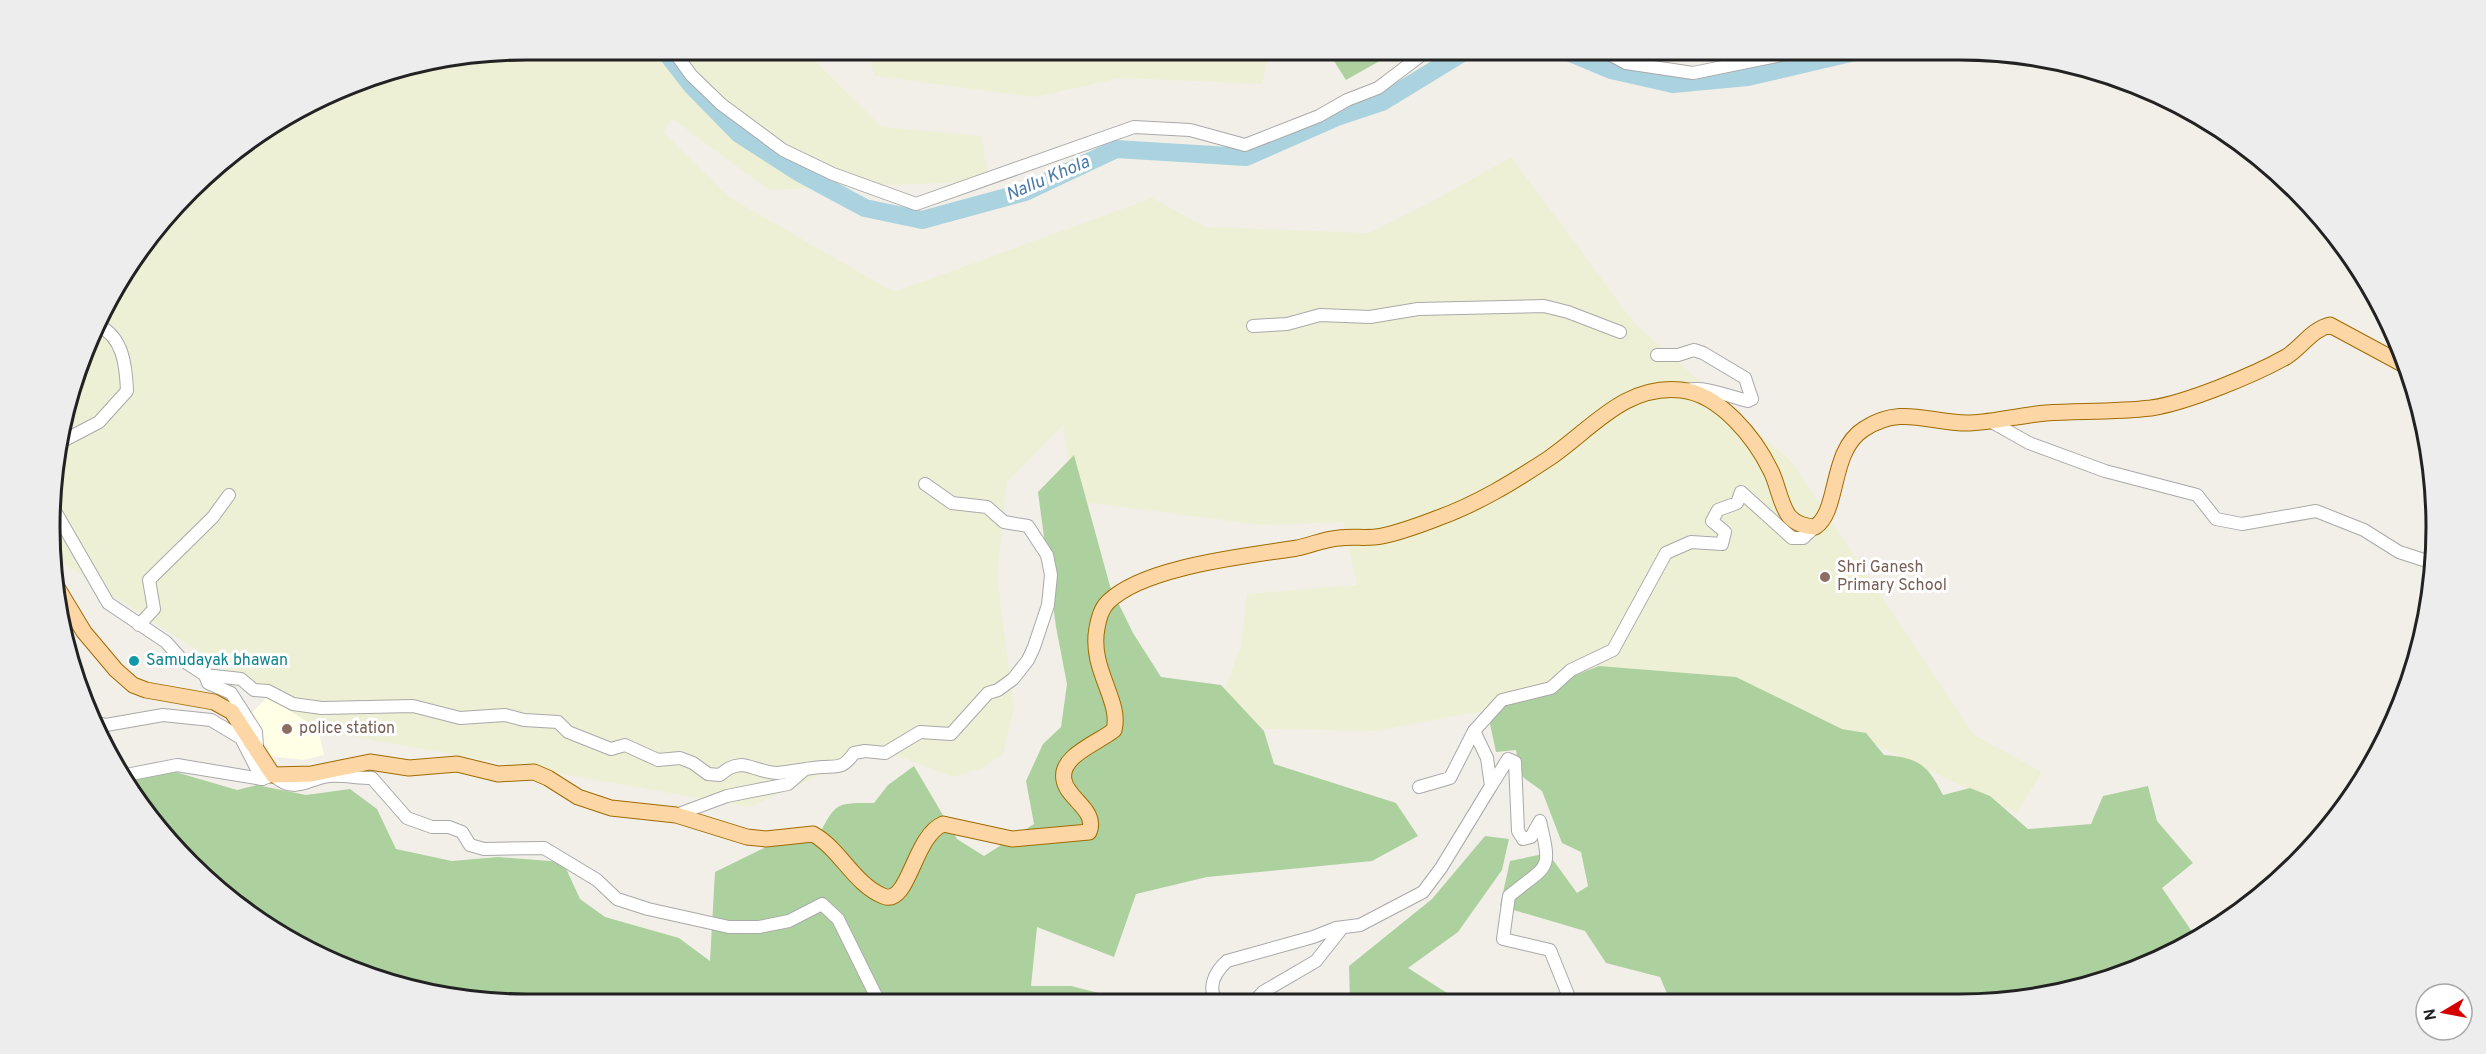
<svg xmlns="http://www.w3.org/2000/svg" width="2486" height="1054" font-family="Overpass,sans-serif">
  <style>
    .education { fill: #ffffe5 }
    .farmland { fill: #eef0d5 }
    .forest { fill: #add19e }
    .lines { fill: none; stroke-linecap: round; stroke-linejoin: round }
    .river { stroke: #aad3df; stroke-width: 18 }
    .minor-casing { stroke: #a9a9a9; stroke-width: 14 }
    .major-casing { stroke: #a06b00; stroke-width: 17 }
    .minor { stroke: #fff; stroke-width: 12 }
    .major { stroke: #fcd6a4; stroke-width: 15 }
    .education-dot { fill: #8d6e63; stroke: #fff; stroke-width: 2 }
    .culture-dot { fill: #0f9aa8; stroke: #fff; stroke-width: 2 }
    .labels { text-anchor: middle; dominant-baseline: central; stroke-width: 6; stroke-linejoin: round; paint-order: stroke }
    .education-label { font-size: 16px; fill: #785e54; stroke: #fff; text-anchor: start }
    .culture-label { font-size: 16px; fill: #0d838f; stroke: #fff; text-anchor: start }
    .water-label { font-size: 18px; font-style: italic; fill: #4a7aab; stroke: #fff }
    .rim { fill: none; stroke: #222; stroke-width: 3 }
  </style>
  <rect width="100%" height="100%" fill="#f2efe9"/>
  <path class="education" d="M266 698 315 715 324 755 303 760 271 756 250 715Z"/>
  <g class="farmland">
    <path d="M527 50H804L882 127 981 136 990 181 769 190 671 118 664 133 729 197 894 292 1152 198 1206 227 1369 233 1435 200 1511 157 1635 324 1792 462 1974 735 2042 772 2017 813 1736 677 1599 666 1487 710 1376 731 1264 729 1220 702 1241 645 1247 594 1357 585 1343 522 1262 525 1075 501 1063 425 1007 482 997 578 1014 707 1003 754 982 768 953 777 880 749 749 807 321 731 57 559 54 464 75 373 113 289 212 168 289 113 373 75Z"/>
    <path d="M868 50H1269L1262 84 1121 78 1035 97 874 76Z"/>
  </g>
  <g class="forest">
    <path d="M1327 50H1399L1346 80Z"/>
    <path d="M1074 455 1110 586 1133 633 1161 677 1221 685 1264 731 1274 764 1396 803 1418 836 1372 861 1207 877 1136 894 1114 957 1037 927 1031 986H1071L1138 1003 527 1004 374 979 236 906 130 792 123 780 169 770 237 790 257 785 306 795 350 789 377 809 396 849 452 861 498 857 563 862 580 899 605 917 679 938 710 961 715 872 776 842 818 837C836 802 835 803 874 803L888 785 914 766 957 839 984 856 1034 824 1026 781 1043 744 1061 727 1067 684 1056 627 1038 492Z"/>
    <path d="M1599 666 1736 677 1842 729 1866 733 1884 755C1919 758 1927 764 1943 795L1970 788 1990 796 2028 829 2091 824 2103 796 2148 786 2157 821 2193 863 2162 888 2193 933 2205 932 2170 955 2022 1000 1670 1001 1660 977 1606 963 1585 931 1500 906 1510 861 1548 853 1577 893 1588 886 1581 852 1562 843 1542 791 1520 775 1516 750 1496 752 1487 710Z"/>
    <path d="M1485 836 1509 839 1502 870 1458 932 1408 968 1461 1002H1350L1349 966 1432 899Z"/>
  </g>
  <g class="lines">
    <g class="river">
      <path d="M664 50 692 86 739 134 798 172 865 208 922 220 1025 192 1116 149 1246 157 1337 117 1382 102 1467 50"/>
      <path d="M1563 50 1611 70 1673 84 1748 77 1855 52 1960 50"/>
    </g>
    <defs>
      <g id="minor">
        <path d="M673 50 691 75 721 104 783 150 833 174 916 204 1134 127 1190 130 1245 145 1319 116 1347 100 1378 88 1428 50"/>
        <path d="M1602 50 1626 63 1693 73 1806 50"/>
        <path d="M1253 326 1287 324 1320 315 1370 317 1418 309 1544 306 1568 312 1620 332"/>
        <path d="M1657 355H1678L1694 350 1703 353 1745 378 1752 399 1748 401C1727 396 1707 386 1686 390"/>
        <path d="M1990 421 2029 443 2105 471 2197 495 2216 519 2242 524 2316 511 2364 530 2399 552 2433 563"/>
        <path d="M59 443 99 422 127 391C126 365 123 336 97 325"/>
        <path d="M55 511 108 603 166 642 182 660 205 675 241 679 254 690 268 691 293 704 322 708 413 706 460 718 505 715 524 720 558 722 568 732 611 749 625 745 658 760 680 758 693 763 708 774 720 775C727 769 731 766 741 765 750 765 764 773 777 773 792 772 807 768 822 767 838 766 843 769 854 753L865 751 885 753 920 732 951 734 988 693 998 690 1013 679 1028 660 1034 647 1048 605 1051 575 1047 555 1028 526 1004 522 987 507 952 503 925 484"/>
        <path d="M139 625 154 609 149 580 213 517 229 495"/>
        <path d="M205 675 208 683 231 693 256 732 257 747"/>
        <path d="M93 722 106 725 163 715 211 720 241 738 262 779 273 775C295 795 306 779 329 776 343 775 358 778 372 778L407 818 432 827H449L462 832 470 845 484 849 544 848 597 880 617 899 648 909 729 927H759L789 921 822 904 838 919 880 1004"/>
        <path d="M121 776 177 765 262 779"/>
        <path d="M1491 786 1508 759 1515 762 1518 831 1523 839 1531 837 1540 821C1552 873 1549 863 1509 896L1503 939 1550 950 1571 1002"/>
        <path d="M1419 787 1450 778 1474 731 1502 700 1551 688 1571 670 1613 650 1666 553 1691 542 1722 544 1725 532 1712 521 1718 510 1737 503 1741 492 1792 538H1803L1815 527"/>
        <path d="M676 815 727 796 788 784 803 771"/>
        <path d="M1254 1002 1263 992 1316 961 1342 928"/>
        <path d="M1218 1003C1206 988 1215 972 1227 961L1313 937 1336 928 1360 925 1423 892 1441 868 1491 786 1487 758 1474 731"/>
      </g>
      <path id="major" d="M58 589 84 632 116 670 133 685 146 690 214 702 232 712 273 775 311 774 370 762 409 768 457 764 498 774 534 772 548 778 578 797 611 808 676 815 747 837 766 839 813 834C840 849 854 884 883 896 909 907 913 837 943 824L1012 839 1089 832C1098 810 1067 799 1064 780 1059 756 1098 743 1114 730 1122 701 1089 669 1097 628 1099 618 1101 609 1108 602 1144 566 1248 556 1297 548 1311 545 1325 539 1339 538 1353 536 1368 539 1382 536 1401 532 1420 525 1438 518 1477 504 1513 482 1548 459 1591 430 1624 384 1681 390 1720 394 1755 438 1771 471 1778 485 1780 504 1789 516 1796 524 1804 526 1815 527 1840 511 1829 451 1864 429 1902 404 1930 424 1970 423 1996 422 2021 415 2046 413 2081 411 2116 412 2151 408 2186 403 2254 375 2286 357 2301 348 2312 329 2330 325L2406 366"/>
    </defs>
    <use href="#minor" class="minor-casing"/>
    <use href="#major" class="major-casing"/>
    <use href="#minor" class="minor"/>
    <use href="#major" class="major"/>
  </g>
  <g class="education-dot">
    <circle cx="1825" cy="577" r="6"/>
    <circle cx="287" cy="729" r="6"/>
  </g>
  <circle class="culture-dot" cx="134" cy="661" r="6"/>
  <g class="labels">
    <g class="education-label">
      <text x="1837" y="568">Shri Ganesh<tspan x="1837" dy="18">Primary School</tspan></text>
      <text x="299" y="729">police station</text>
    </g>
    <g class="culture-label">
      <text x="146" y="661">Samudayak bhawan</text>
    </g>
    <g class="water-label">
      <text transform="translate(1048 179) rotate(-23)">Nallu Khola</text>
    </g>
  </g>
  <path d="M0 0H2486V1054H0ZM527 60H1959A467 467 0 0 1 2426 527V527A467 467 0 0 1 1959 994H527A467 467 0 0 1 60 527V527A467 467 0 0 1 527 60Z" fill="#ededed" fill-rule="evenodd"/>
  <path class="rim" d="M527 60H1959A467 467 0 0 1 2426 527V527A467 467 0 0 1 1959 994H527A467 467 0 0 1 60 527V527A467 467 0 0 1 527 60Z"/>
  <g transform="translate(2444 1012) rotate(260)"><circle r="28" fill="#ffffff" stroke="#a7a7a7" stroke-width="1.5"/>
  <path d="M0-4.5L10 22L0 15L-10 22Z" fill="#d40000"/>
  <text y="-9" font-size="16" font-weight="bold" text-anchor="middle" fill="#222222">N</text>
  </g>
</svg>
